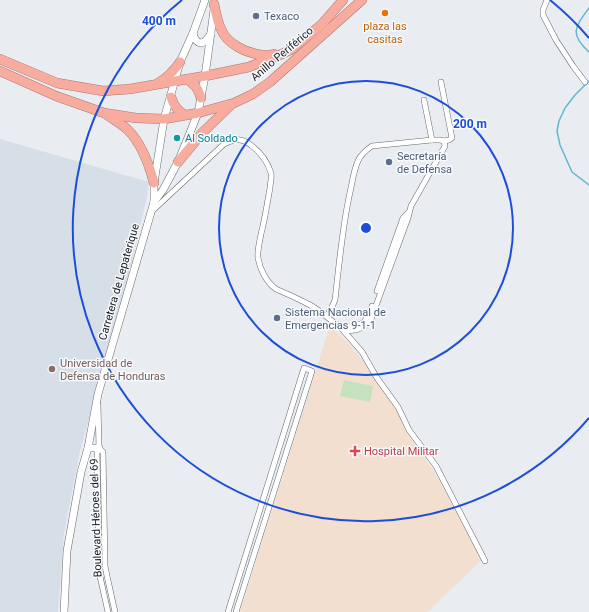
<svg xmlns="http://www.w3.org/2000/svg" width="589" height="612" font-family="Roboto,sans-serif">
  <style>
    .built { fill: #d6dfe8 }
    .medical { fill: #f2dfcf }
    .green { fill: #c5e1bd }
    .lines { fill: none; stroke-linecap: round; stroke-linejoin: round }
    .stream { stroke: #61b7d0; stroke-width: 1.5 }
    .street-casing { stroke: #64676b; stroke-width: 6 }
    .secondary-casing { stroke: #64676b; stroke-width: 8 }
    .highway-casing { stroke: #a97971; stroke-width: 10 }
    .street { stroke: #fff; stroke-width: 5 }
    .secondary { stroke: #fff; stroke-width: 7 }
    .highway { stroke: #f7ac9f; stroke-width: 9 }
    .ring { fill: none; stroke: #1d4ed8; stroke-width: 2 }
    .food-dot { fill: #e8710a; stroke: #f7fafe; stroke-width: 1.5 }
    .service-dot { fill: #5c6f8a; stroke: #f7fafe; stroke-width: 1.5 }
    .culture-dot { fill: #0f9aa8; stroke: #f7fafe; stroke-width: 1.5 }
    .education-dot { fill: #8d6e63; stroke: #f7fafe; stroke-width: 1.5 }
    .health-dot { fill: #e0444e; stroke: #f7fafe; stroke-width: 1.5 }
    .labels { text-anchor: middle; dominant-baseline: central; stroke-width: 3; stroke-linejoin: round; paint-order: stroke }
    .service-label { font-size: 11px; fill: #4e5e75; stroke: #f7fafe; text-anchor: start }
    .food-label { font-size: 11px; fill: #c56008; stroke: #f7fafe }
    .street-label { font-size: 11px; fill: #191a1b; stroke: #f7fafe }
    .culture-label { font-size: 11px; fill: #0d838f; stroke: #f7fafe; text-anchor: start }
    .education-label { font-size: 11px; fill: #785e54; stroke: #f7fafe; text-anchor: start }
    .health-label { font-size: 11px; fill: #be3a42; stroke: #f7fafe; text-anchor: start }
    .centre { fill: #1d4ed8; stroke: #f7fafe; stroke-width: 2 }
    .ring-label { font-size: 12px; text-anchor: middle; font-weight: bold; fill: #1d4ed8; stroke: #f7fafe; stroke-width: 3; stroke-linejoin: round; paint-order: stroke }
  </style>
  <rect width="100%" height="100%" fill="#e9edf1"/>
  <path class="built" d="M0 139 149 182 147 197 126 286 80 451 64 533 58 612H0Z"/>
  <path class="medical" d="M330 325 349 344 367 366 396 410 407 433 433 470 482 559 428 612H240Z"/>
  <path class="green" d="M344 380 373 386 370 402 340 396Z"/>
  <g class="lines">
    <g class="stream">
      <path d="M589 8C575 27 569 34 589 52"/>
      <path d="M589 81 575 95 565 108 559 121 557 131 560 145 572 172 589 185"/>
    </g>
    <defs>
      <g id="street">
        <path d="M547 0 543 10V15L556 40 573 66 585 82"/>
        <path d="M441 82 452 138 449 140 444 141"/>
        <path d="M424 100 432 140"/>
        <path d="M151 212 224 144C236 138 242 138 252 146 261 153 268 163 271 173 272 178 270 184 270 188 267 204 265 219 261 234 260 241 257 250 258 258 260 269 266 282 276 289 287 294 299 299 310 305 322 311 335 326 347 330 355 332 364 327 370 322L408 218 411 206 445 146 444 141 440 140H432L372 146C366 150 361 154 358 161 353 172 352 185 349 197 342 231 339 265 335 300L332 307 327 316"/>
        <path d="M377 291 403 218 409 212"/>
        <path d="M343 326C363 326 365 325 372 306"/>
        <path d="M342 329 362 352 377 378 398 407 409 430 436 466 485 561"/>
        <path d="M98 404 99 448 97 453 99 572 108 612"/>
        <path d="M99 448 103 452 105 566 107 576 115 612"/>
        <path d="M228 612 304 368 312 371 236 612"/>
      </g>
      <g id="secondary">
        <path d="M193 33C194 39 198 45 204 42 207 40 209 36 211 34"/>
        <path d="M154 202 163 190 178 162 198 113 205 76 214 10"/>
        <path d="M88 448H99"/>
        <path d="M64 612 67 551 81 472 88 448 98 394 154 202V183L164 119 180 62 193 33 205 0"/>
      </g>
      <g id="highway">
        <path d="M214 4C216 12 217 21 221 29 227 44 246 53 262 55 266 56 270 55 274 54"/>
        <path d="M0 59 57 83 103 91 130 89 205 76 249 67 282 54 292 49 322 24 343 0"/>
        <path d="M0 71 56 96 104 113 136 118 164 119 198 113 234 103 253 94 270 82 362 0"/>
        <path d="M186 79C195 84 198 88 201 98"/>
        <path d="M158 83C167 78 174 71 180 62"/>
        <path d="M171 97C174 106 177 110 185 115"/>
        <path d="M107 115C114 120 122 124 128 130 142 144 149 164 154 183"/>
        <path d="M178 162 203 132 231 105"/>
      </g>
    </defs>
    <use href="#street" class="street-casing"/>
    <use href="#secondary" class="secondary-casing"/>
    <use href="#highway" class="highway-casing"/>
    <use href="#street" class="street"/>
    <use href="#secondary" class="secondary"/>
    <use href="#highway" class="highway"/>
  </g>
  <g class="ring">
    <circle cx="366" cy="228" r="147"/>
    <path d="M589 418A293 293 0 1 1 182 0M550 0A293 293 0 0 1 589 38"/>
  </g>
  <circle class="food-dot" cx="385" cy="13" r="4"/>
  <g class="service-dot">
    <circle cx="256" cy="16" r="4"/>
    <circle cx="389" cy="162" r="4"/>
    <circle cx="277" cy="318" r="4"/>
  </g>
  <circle class="culture-dot" cx="177" cy="138" r="4"/>
  <circle class="education-dot" cx="52" cy="369" r="4"/>
  <path class="health-dot" d="M353 445h4v4h4v4h-4v4h-4v-4h-4v-4h4z"/>
  <g class="labels">
    <g class="service-label">
      <text x="264" y="16">Texaco</text>
      <text x="397" y="156">Secretaría<tspan x="397" dy="13">de Defensa</tspan></text>
      <text x="285" y="312">Sistema Nacional de<tspan x="285" dy="13">Emergencias 9-1-1</tspan></text>
    </g>
    <g class="food-label">
      <text x="385" y="26">plaza las<tspan x="385" dy="13">casitas</tspan></text>
    </g>
    <g class="street-label">
      <text transform="translate(282 54) rotate(-40)">Anillo Periférico</text>
      <text transform="translate(119 282) rotate(-74)">Carretera de Lepaterique</text>
      <text transform="translate(96 518) rotate(-92)">Boulevard Héroes del 69</text>
    </g>
    <g class="culture-label">
      <text x="185" y="138">Al Soldado</text>
    </g>
    <g class="education-label">
      <text x="60" y="363">Universidad de<tspan x="60" dy="13">Defensa de Honduras</tspan></text>
    </g>
    <g class="health-label">
      <text x="364" y="451">Hospital Militar</text>
    </g>
  </g>
  <circle cx="366" cy="228" r="6" class="centre"/>
  <g class="ring-label">
    <text x="159" y="25">400 m</text>
    <text x="470" y="128">200 m</text>
  </g>
</svg>
